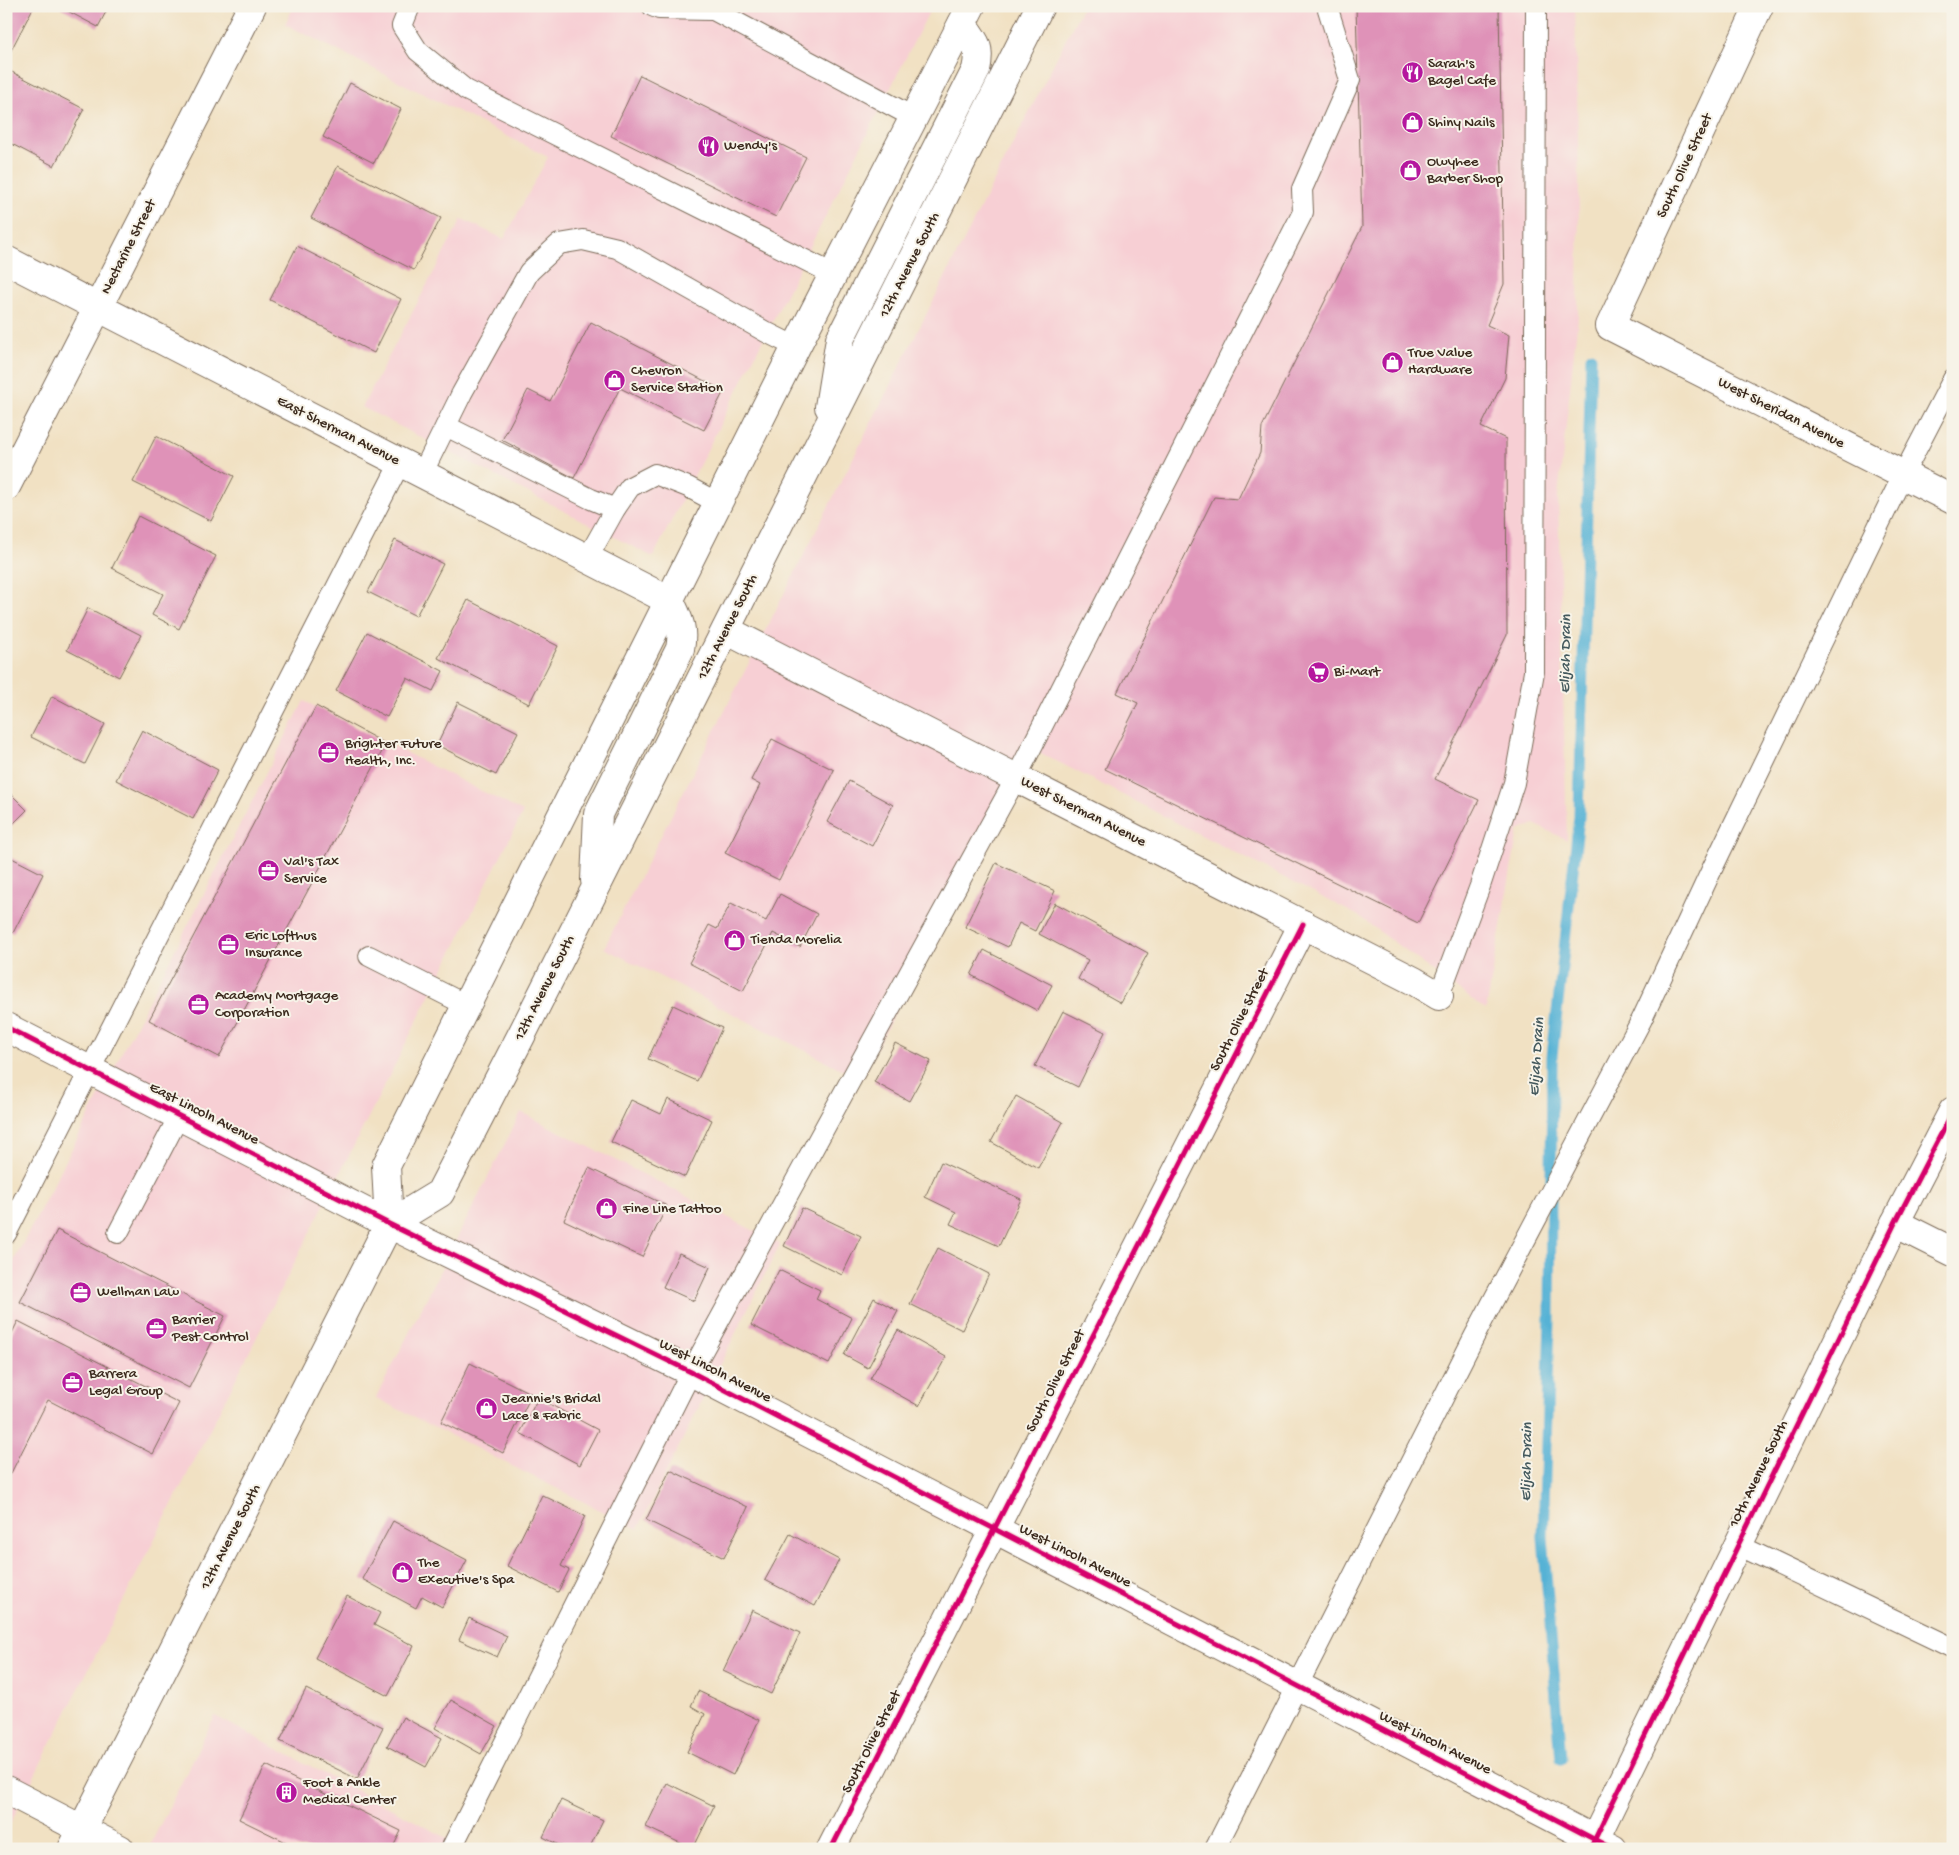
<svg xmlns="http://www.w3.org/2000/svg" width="1959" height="1855" font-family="'Gochi Hand',sans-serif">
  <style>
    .built { fill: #f7cfd4 }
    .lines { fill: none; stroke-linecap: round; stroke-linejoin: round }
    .stream { stroke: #57b2d5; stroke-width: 11 }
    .building { fill: #df92b8 }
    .lane-casing { stroke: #7b6a58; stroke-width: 22 }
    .street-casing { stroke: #7b6a58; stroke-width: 30 }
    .primary-casing { stroke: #7b6a58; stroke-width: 30 }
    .lane { stroke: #fff; stroke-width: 20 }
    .street { stroke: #fff; stroke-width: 28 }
    .primary { stroke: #fff; stroke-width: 28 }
    .cycleway-casing { stroke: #f7f3e8; stroke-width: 8 }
    .cycleway { stroke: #d6006c; stroke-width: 5 }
    .labels { text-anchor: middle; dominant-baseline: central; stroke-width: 4; stroke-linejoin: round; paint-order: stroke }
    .poi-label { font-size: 15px; fill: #3b2a1e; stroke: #f7f3e8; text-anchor: start }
    .street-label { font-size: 15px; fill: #3b2a1e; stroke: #f7f3e8 }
    .water-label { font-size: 16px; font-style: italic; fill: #455a5e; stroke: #f7f3e8 }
  </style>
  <rect width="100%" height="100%" fill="#f7f3e8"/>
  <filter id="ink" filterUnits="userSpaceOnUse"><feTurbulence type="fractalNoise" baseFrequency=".02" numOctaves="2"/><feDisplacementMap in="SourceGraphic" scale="10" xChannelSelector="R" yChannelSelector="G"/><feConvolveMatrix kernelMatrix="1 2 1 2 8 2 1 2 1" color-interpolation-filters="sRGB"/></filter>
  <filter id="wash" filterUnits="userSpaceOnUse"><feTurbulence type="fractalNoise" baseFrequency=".0096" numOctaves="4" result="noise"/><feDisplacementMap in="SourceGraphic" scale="20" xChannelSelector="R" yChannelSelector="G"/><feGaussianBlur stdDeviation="1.12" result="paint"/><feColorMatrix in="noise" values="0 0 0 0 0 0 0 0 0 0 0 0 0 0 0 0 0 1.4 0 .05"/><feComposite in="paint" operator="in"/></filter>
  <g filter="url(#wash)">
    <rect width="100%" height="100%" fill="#f1e1c3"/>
    <g class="built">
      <path d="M294 6H932L653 557 362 407 462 219 504 239 548 157 285 24Z"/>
      <path d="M1083 6H1575L1579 181 1578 317 1558 496 1567 840 1534 824 1518 831 1486 1010 1357 915 1029 747 861 1079 604 948Z"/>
      <path d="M304 701 523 812 6 1832V1276Z"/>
      <path d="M521 1112 780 1244 638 1529 376 1398Z"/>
      <path d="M215 1716 468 1849H148Z"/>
    </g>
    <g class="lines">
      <g class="stream">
        <path d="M1551 1184 1552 1056 1579 817 1591 357"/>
        <path d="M1551 1200 1550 1320 1543 1537 1561 1759"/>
      </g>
    </g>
    <g id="blocks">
      <g class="building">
        <path d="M6 6H34L6 60Z"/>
        <path d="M58 6H109L98 27Z"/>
        <path d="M1356 6H1499L1504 284 1487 325 1509 335 1505 378 1481 427 1506 439 1507 635 1435 779 1479 800 1418 923 1105 769 1138 703 1117 693 1214 497 1238 499 1260 453 1262 427 1362 227Z"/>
        <path d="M6 69 84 109 54 166 6 141Z"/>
        <path d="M640 75 806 157 776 217 611 136Z"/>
        <path d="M350 83 401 109 374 163 323 137Z"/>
        <path d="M338 166 441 218 414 270 311 218Z"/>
        <path d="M297 246 401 299 374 353 270 300Z"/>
        <path d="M591 322 724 391 704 430 620 388 574 478 502 440 528 390 550 401Z"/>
        <path d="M156 436 234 476 211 521 133 482Z"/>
        <path d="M138 516 216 556 179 629 152 615 163 594 112 568Z"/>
        <path d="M395 540 443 564 416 616 368 592Z"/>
        <path d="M468 600 558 646 529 704 438 658Z"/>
        <path d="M88 608 141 635 119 677 67 650Z"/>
        <path d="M367 632 443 671 433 691 407 678 387 717 336 691Z"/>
        <path d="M52 696 105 724 85 764 31 737Z"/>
        <path d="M458 702 518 732 496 775 437 745Z"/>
        <path d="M316 706 386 744 219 1057 149 1020Z"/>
        <path d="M142 730 218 770 193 819 116 780Z"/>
        <path d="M772 739 834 770 779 880 725 853 760 785 751 780Z"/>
        <path d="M849 781 893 805 872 846 827 822Z"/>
        <path d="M10 793 27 810 6 831V797Z"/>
        <path d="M6 855 43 874 13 933 6 930Z"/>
        <path d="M996 863 1055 891 1035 931 1019 923 1008 947 965 927Z"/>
        <path d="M780 894 817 914 800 947 773 933 743 991 689 963 709 925 717 929 731 903 766 921Z"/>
        <path d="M1055 903 1148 953 1121 1003 1078 979 1088 960 1039 934Z"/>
        <path d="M984 950 1052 985 1038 1011 971 975Z"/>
        <path d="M673 1005 722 1028 697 1081 648 1059Z"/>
        <path d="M1063 1011 1105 1032 1078 1087 1035 1066Z"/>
        <path d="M895 1043 931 1061 909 1101 874 1082Z"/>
        <path d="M1016 1096 1063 1122 1038 1168 991 1142Z"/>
        <path d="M668 1099 712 1120 685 1177 611 1142 631 1100 661 1114Z"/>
        <path d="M941 1162 1021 1199 999 1246 950 1224 956 1212 925 1197Z"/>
        <path d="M589 1168 667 1206 642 1257 564 1220Z"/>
        <path d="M802 1208 861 1236 842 1275 784 1246Z"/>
        <path d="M57 1230 225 1316 189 1388 20 1302Z"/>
        <path d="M938 1248 989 1274 962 1330 910 1304Z"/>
        <path d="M679 1253 710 1267 694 1301 663 1287Z"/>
        <path d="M779 1270 820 1290 816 1299 852 1318 829 1364 751 1325Z"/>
        <path d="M874 1298 898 1311 868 1368 844 1355Z"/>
        <path d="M18 1321 179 1403 153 1454 48 1400 6 1483V1345Z"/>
        <path d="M898 1330 946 1357 919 1406 870 1379Z"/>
        <path d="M470 1363 532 1394 503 1453 441 1422Z"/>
        <path d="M538 1398 598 1430 580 1465 520 1433Z"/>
        <path d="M670 1470 748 1507 724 1558 646 1520Z"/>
        <path d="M542 1495 585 1516 561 1566 569 1570 558 1592 507 1566Z"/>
        <path d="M393 1521 467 1560 442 1607 422 1596 416 1608 362 1579Z"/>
        <path d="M790 1534 839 1560 815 1606 765 1580Z"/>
        <path d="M347 1596 380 1613 374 1625 414 1646 388 1696 315 1658Z"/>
        <path d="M752 1610 800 1633 771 1694 723 1671Z"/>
        <path d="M469 1618 507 1636 497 1657 459 1640Z"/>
        <path d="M306 1689 383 1727 357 1779 280 1741Z"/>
        <path d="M698 1691 759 1720 733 1775 687 1752 705 1714 691 1706Z"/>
        <path d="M451 1700 497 1726 481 1754 435 1728Z"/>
        <path d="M403 1717 442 1738 426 1767 387 1746Z"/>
        <path d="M266 1765 401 1831 392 1849H300L239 1819Z"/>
        <path d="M667 1783 714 1806 693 1849 646 1827Z"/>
        <path d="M561 1800 603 1820 589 1849H567L543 1837Z"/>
      </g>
    </g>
  </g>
  <g filter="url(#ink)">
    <use href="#blocks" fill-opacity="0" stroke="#7b6a58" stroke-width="1"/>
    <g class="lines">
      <defs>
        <g id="lane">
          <path d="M410 6 402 26 418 51 466 90 833 274"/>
          <path d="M652 6 659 9 711 10"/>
          <path d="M706 6 913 117"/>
          <path d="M446 426 591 499 615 509"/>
          <path d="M422 474 462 393 529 272 559 244 583 240 617 248 766 332 796 347"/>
          <path d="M587 559 615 509 630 487 655 474 688 487 718 503"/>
          <path d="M369 956 466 1005"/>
          <path d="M1439 996 1480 886 1514 783 1534 672 1536 6"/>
          <path d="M118 1233 179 1116"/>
          <path d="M6 1234 400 463"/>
          <path d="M1738 1545 1953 1648"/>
          <path d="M451 1849 691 1372 1016 778 1303 212 1302 189 1350 80 1327 6"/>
          <path d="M1215 1849 1474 1337 1642 1019 1713 867 1903 475 1953 379"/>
        </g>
        <g id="street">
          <path d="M1759 6 1610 326 1953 500"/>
          <path d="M6 260 670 601"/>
          <path d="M6 487 252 6"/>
          <path d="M726 630 1414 981 1439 996"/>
          <path d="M6 1027 389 1224 691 1372 1613 1849"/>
          <path d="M1895 1223 1953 1252"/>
          <path d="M6 1790 120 1849"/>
          <path d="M831 1849 1303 924"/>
          <path d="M1590 1849 1895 1223 1953 1111"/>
        </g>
        <g id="primary">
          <path d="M829 407 840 339 976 70C981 47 976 42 962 24"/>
          <path d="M595 880 598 814 680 649C684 628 679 620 670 601"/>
          <path d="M389 1224 440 1193 521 1036 1040 6"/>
          <path d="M72 1849 389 1224 386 1166 796 347 971 6"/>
        </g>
      </defs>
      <use href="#lane" class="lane-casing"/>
      <use href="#street" class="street-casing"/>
      <use href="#primary" class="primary-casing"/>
      <use href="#lane" class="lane"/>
      <use href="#street" class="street"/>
      <use href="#primary" class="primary"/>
      <defs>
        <g id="cycleway">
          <path d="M6 1027 389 1224 691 1372 1613 1849"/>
          <path d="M831 1849 1303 924"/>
          <path d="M1590 1849 1895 1223 1953 1111"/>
        </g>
      </defs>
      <use href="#cycleway" class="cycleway-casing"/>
      <use href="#cycleway" class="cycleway"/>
    </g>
  </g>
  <defs>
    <symbol id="restaurant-disc" viewBox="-11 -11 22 22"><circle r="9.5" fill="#b5179e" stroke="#f7f3e8"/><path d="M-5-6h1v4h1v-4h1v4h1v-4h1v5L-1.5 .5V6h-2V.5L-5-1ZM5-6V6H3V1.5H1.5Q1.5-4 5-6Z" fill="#fff"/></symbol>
    <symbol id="shop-disc" viewBox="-11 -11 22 22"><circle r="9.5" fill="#b5179e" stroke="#f7f3e8"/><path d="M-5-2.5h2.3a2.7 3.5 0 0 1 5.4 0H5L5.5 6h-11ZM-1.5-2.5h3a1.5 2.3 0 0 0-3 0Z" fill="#fff"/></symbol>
    <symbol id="supermarket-disc" viewBox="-11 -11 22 22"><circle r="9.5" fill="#b5179e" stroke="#f7f3e8"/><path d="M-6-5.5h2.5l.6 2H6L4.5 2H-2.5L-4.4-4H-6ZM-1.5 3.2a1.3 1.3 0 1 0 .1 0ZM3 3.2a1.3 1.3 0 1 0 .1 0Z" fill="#fff"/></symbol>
    <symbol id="office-disc" viewBox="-11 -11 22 22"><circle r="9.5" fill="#b5179e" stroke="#f7f3e8"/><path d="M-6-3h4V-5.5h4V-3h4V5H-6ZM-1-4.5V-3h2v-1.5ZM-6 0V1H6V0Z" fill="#fff"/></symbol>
    <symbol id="building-disc" viewBox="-11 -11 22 22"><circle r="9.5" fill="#b5179e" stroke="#f7f3e8"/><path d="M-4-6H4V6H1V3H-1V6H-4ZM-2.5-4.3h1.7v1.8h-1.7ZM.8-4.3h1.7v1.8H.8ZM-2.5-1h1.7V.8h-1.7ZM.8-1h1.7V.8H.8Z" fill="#fff"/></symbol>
  </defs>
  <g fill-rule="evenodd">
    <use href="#restaurant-disc" x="1400" y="60" width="25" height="25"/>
    <use href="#shop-disc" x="1400" y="110" width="25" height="25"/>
    <use href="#restaurant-disc" x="696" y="134" width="25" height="25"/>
    <use href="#shop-disc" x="1398" y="158" width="25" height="25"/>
    <use href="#shop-disc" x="1380" y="350" width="25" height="25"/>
    <use href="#shop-disc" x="602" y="368" width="25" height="25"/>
    <use href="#supermarket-disc" x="1306" y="660" width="25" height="25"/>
    <use href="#office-disc" x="316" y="740" width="25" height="25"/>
    <use href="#office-disc" x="256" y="858" width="25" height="25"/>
    <use href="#shop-disc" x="722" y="928" width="25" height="25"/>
    <use href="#office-disc" x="216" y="932" width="25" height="25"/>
    <use href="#office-disc" x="186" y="992" width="25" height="25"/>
    <use href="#shop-disc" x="594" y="1196" width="25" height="25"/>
    <use href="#office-disc" x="68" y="1280" width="25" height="25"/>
    <use href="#office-disc" x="144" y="1316" width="25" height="25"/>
    <use href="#office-disc" x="60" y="1370" width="25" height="25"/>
    <use href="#shop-disc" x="474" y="1396" width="25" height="25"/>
    <use href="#shop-disc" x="390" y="1560" width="25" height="25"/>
    <use href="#building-disc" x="274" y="1780" width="25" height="25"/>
  </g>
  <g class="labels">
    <g class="poi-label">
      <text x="1428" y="64">Sarah's<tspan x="1428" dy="17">Bagel Cafe</tspan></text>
      <text x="1428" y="123">Shiny Nails</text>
      <text x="724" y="146">Wendy's</text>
      <text x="1427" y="162">Owyhee<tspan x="1427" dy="17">Barber Shop</tspan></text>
      <text x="1408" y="353">True Value<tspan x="1408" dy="17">Hardware</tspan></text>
      <text x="631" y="371">Chevron<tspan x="631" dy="17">Service Station</tspan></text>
      <text x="1334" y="672">Bi-Mart</text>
      <text x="345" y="744">Brighter Future<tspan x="345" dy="17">Health, Inc.</tspan></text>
      <text x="284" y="862">Val's Tax<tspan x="284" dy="17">Service</tspan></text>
      <text x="245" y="936">Eric Lofthus<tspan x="245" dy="17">Insurance</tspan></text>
      <text x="751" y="940">Tienda Morelia</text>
      <text x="215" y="996">Academy Mortgage<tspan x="215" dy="17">Corporation</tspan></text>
      <text x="623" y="1209">Fine Line Tattoo</text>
      <text x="97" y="1292">Wellman Law</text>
      <text x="172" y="1320">Barrier<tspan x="172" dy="17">Pest Control</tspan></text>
      <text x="89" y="1374">Barrera<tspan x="89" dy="17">Legal Group</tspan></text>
      <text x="502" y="1399">Jeannie's Bridal<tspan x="502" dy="17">Lace &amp; Fabric</tspan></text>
      <text x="418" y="1563">The<tspan x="418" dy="17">Executive's Spa</tspan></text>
      <text x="303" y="1783">Foot &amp; Ankle<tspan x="303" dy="17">Medical Center</tspan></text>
    </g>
    <g class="street-label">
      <text transform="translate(1685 166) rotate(-65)">South Olive Street</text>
      <text transform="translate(129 247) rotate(-63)">Nectarine Street</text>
      <text transform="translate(910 265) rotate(-63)">12th Avenue South</text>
      <text transform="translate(1781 413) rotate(27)">West Sheridan Avenue</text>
      <text transform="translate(338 431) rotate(27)">East Sherman Avenue</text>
      <text transform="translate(728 627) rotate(-63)">12th Avenue South</text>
      <text transform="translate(1083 812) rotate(27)">West Sherman Avenue</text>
      <text transform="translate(545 988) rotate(-63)">12th Avenue South</text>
      <text transform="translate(1240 1020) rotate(-63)">South Olive Street</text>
      <text transform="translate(204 1114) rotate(27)">East Lincoln Avenue</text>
      <text transform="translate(715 1371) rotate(27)">West Lincoln Avenue</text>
      <text transform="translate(1056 1381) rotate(-63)">South Olive Street</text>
      <text transform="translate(1759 1474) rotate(-64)">10th Avenue South</text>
      <text transform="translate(231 1537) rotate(-63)">12th Avenue South</text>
      <text transform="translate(1075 1556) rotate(27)">West Lincoln Avenue</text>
      <text transform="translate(872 1742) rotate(-63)">South Olive Street</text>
      <text transform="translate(1435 1743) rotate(27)">West Lincoln Avenue</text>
    </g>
    <g class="water-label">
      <text transform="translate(1567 654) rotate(-89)">Elijah Drain</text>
      <text transform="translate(1538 1057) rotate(-86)">Elijah Drain</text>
      <text transform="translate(1528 1462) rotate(-89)">Elijah Drain</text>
    </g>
  </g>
  <rect width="1959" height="1855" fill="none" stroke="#f7f3e8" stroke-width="25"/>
</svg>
